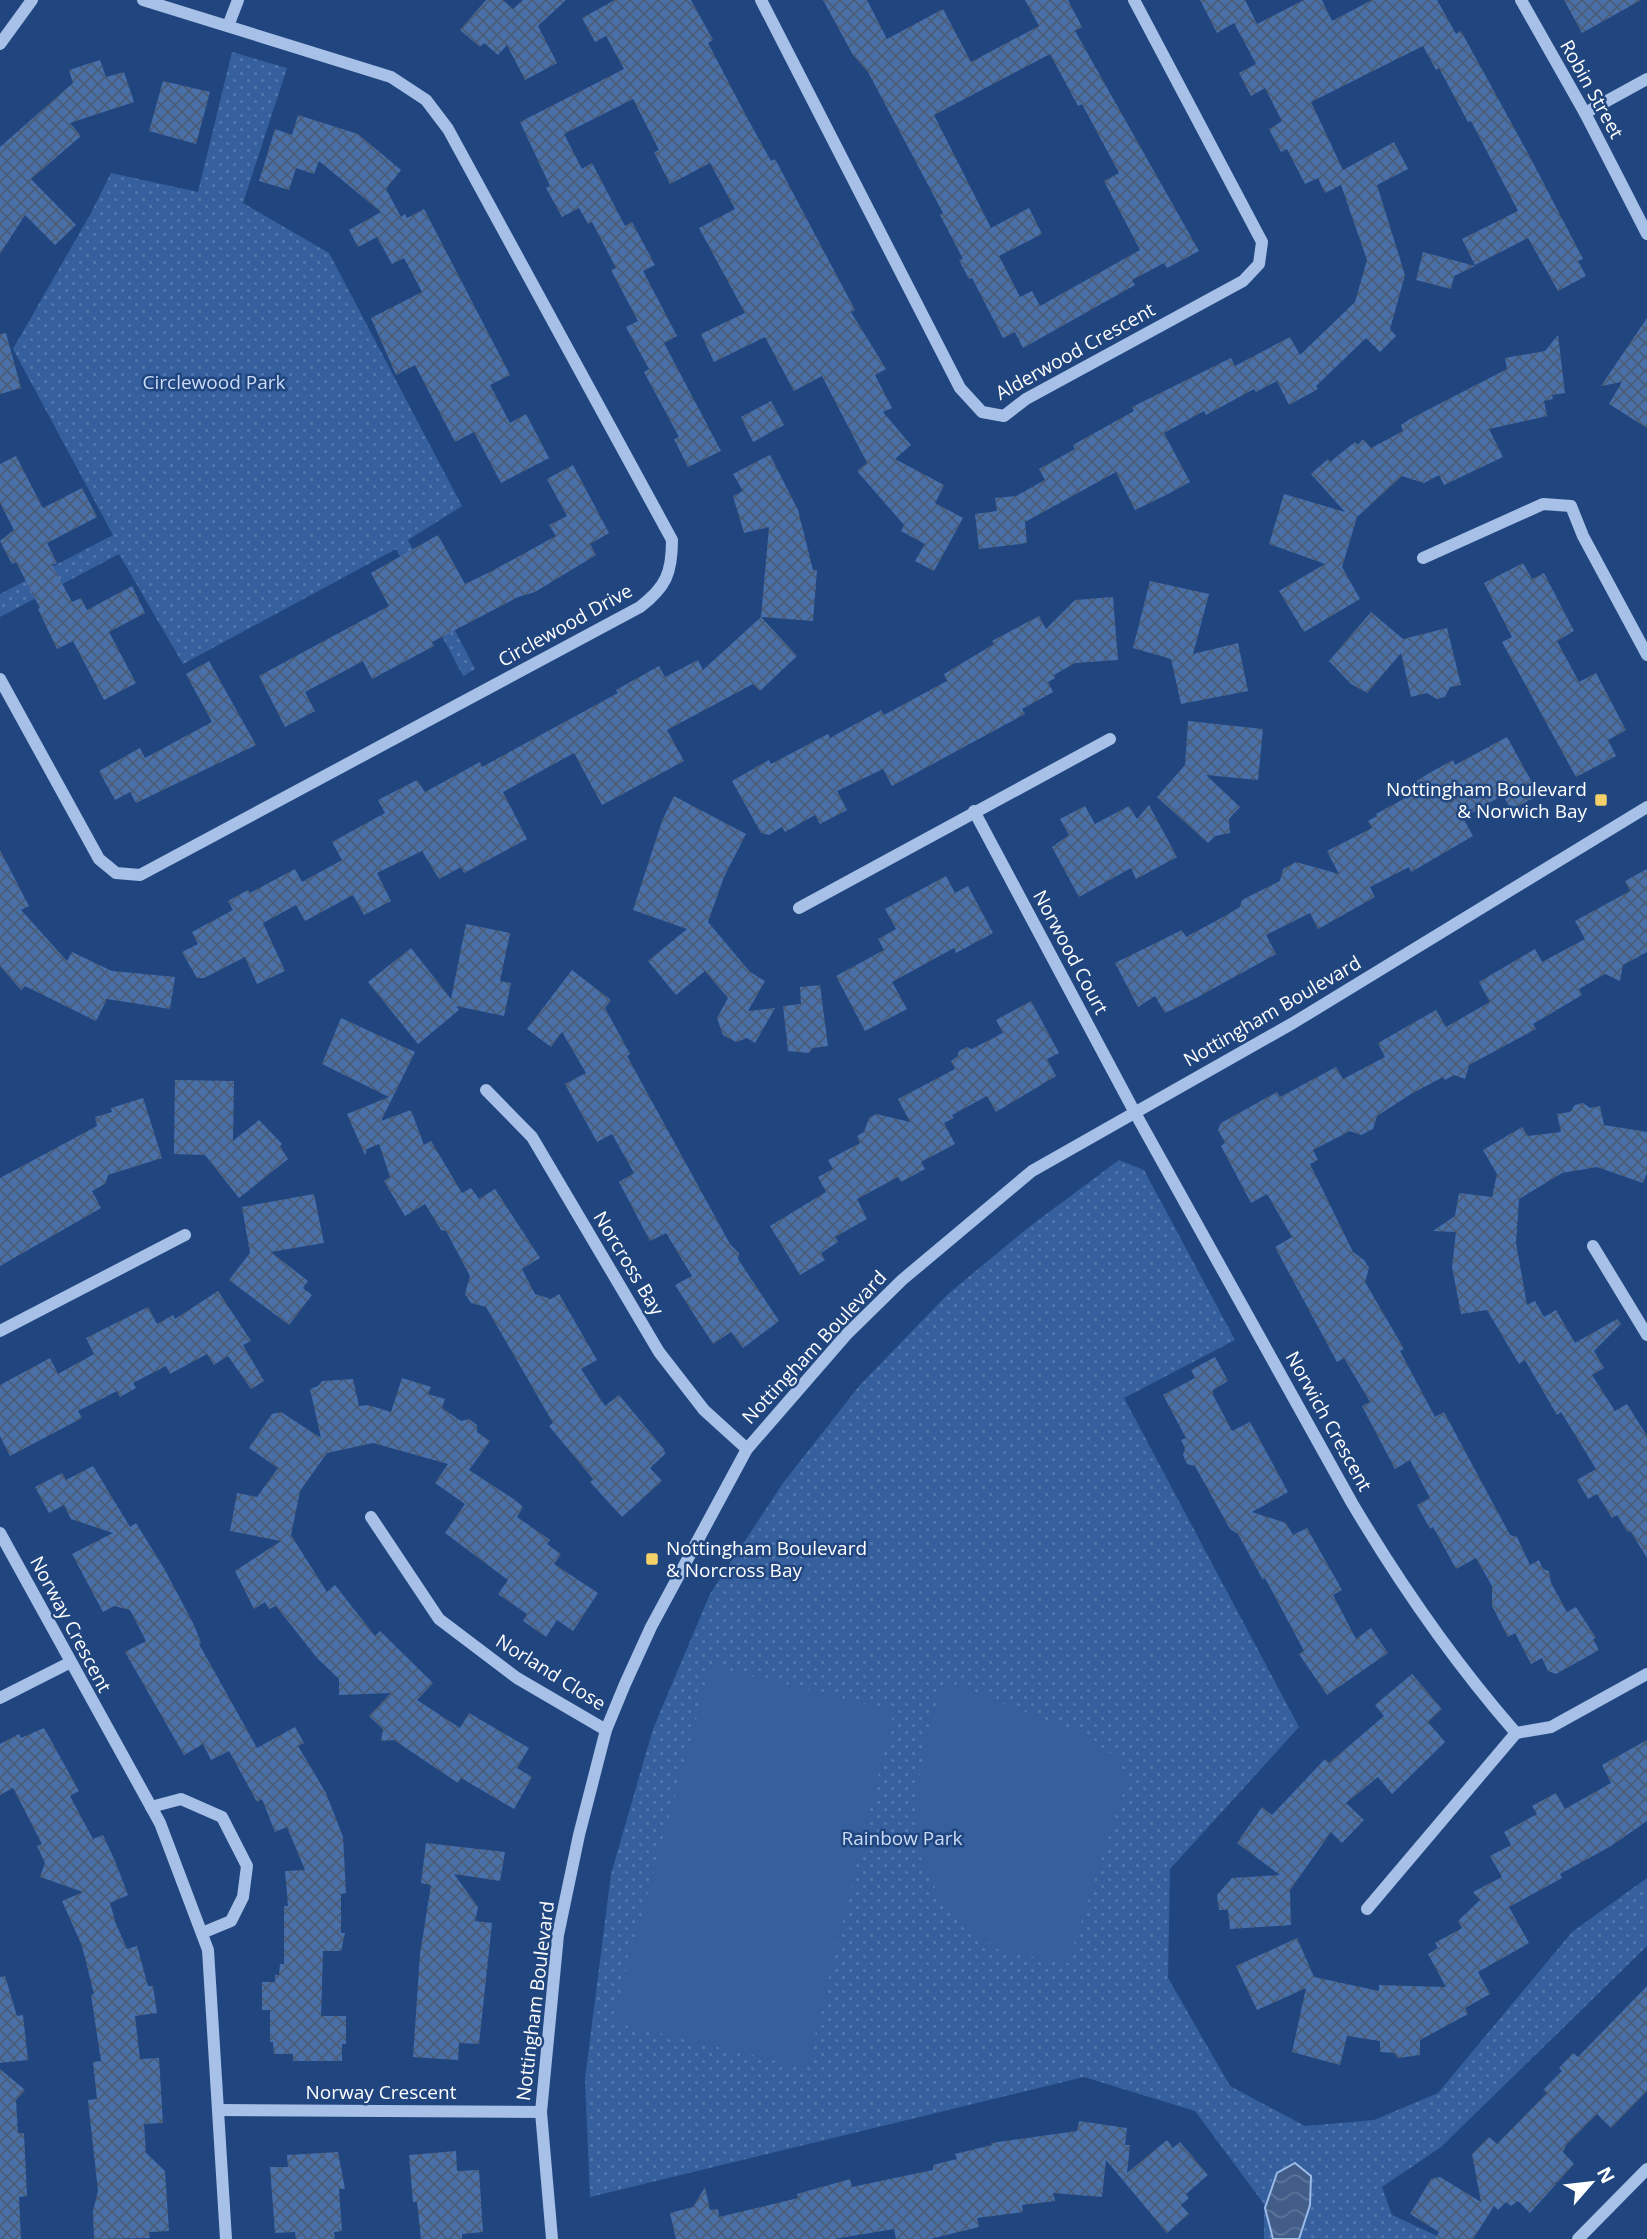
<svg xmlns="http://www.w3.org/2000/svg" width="1647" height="2239" font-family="'Open Sans',sans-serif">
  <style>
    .park { fill: url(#park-dots) }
    .pitch { fill: #355f9d }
    .water { fill: url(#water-waves); stroke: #9abbe8; stroke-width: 2 }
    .building { fill: url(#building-cross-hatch); fill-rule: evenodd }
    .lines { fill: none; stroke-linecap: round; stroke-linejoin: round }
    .minor { stroke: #a6c0e7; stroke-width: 12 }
    .poi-dot { fill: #f4d268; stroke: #21467f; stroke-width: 2.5 }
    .labels { text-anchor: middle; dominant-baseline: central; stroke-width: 5; stroke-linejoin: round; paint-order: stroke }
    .street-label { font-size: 19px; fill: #fff; stroke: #21467f }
    .park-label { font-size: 19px; fill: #cadcf6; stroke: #21467f }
    .poi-label { font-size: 19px; fill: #fff; stroke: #21467f; text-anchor: end }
  </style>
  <defs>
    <pattern id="park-dots" width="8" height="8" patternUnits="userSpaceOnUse" patternTransform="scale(1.75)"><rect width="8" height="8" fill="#355f9d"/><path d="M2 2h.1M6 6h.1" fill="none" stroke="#5377ac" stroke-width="1.8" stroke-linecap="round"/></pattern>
    <pattern id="water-waves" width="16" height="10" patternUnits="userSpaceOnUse" patternTransform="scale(1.75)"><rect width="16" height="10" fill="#425d87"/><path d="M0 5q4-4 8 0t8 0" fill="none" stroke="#5e7599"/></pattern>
    <pattern id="building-cross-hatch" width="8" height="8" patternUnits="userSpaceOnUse" patternTransform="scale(1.75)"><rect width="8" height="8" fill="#4a70a9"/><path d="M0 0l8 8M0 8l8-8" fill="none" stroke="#4b5c76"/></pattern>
  </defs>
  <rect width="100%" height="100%" fill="#21467f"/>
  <g class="park">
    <path d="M232 52 287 68 243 203 329 253 462 506 408 540 475 669 463 676 396 549 183 664 119 554 0 617V594L113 535 13 349 91 213 111 173 198 192Z"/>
    <path d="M1119 1160 1144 1170 1235 1340 1124 1398 1299 1727 1170 1869 1168 1978 1230 2086 1305 2126 1374 2120 1438 2093 1572 1932 1647 1878V1946L1441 2147 1382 2187 1392 2215 1444 2239H1264V2204L1195 2111 1084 2077 590 2197 585 2079 611 1874 653 1729 710 1594 783 1483 860 1385 948 1294 1029 1227Z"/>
  </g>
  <g class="pitch">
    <path d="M711 1666 894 1711 807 2068 612 2022Z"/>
    <path d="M945 1681 1081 1733 1118 1759 1127 1780 1068 1963 1000 1951 945 1908 919 1854 915 1801 927 1733Z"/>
  </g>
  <path class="water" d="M1295 2163 1311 2176 1310 2205 1299 2239H1273L1265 2208 1277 2173Z"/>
  <g class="building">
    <path d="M486 0H503L513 9 523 0H566L538 26 557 63 525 80 507 45 498 55 484 43 480 47 460 30Z"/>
    <path d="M615 0H691L713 40 708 43 744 112 771 161 775 159 855 310 851 312 886 369 875 375 892 408 883 412 911 445 895 459 944 485 935 503 963 518 934 571 915 561 925 544 901 531 904 525 857 471 867 463 822 376 794 391 765 337 714 362 701 334 745 313 699 228 735 209 710 163 670 184 654 152 659 150 633 99 564 134 582 169 592 163 625 226 632 222 655 265 643 271 677 336 664 343 721 451 688 467 674 439 679 437 644 372 649 369 626 327 638 321 611 270 616 268 592 222 588 224 579 208 562 217 546 188 550 186 520 122 624 69 606 36 595 42 582 18Z"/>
    <path d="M823 0H867L887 39 943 9 971 62 1039 26 1025 0H1068L1082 27 1075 31 1199 251 1167 268 1164 263 1132 280 1135 285 1023 348 1015 332 1003 338 972 278 969 279 959 260 963 259 940 215 943 213 868 72 853 55ZM1050 54 1078 106 1082 104 1119 173 1104 181 1140 250 1040 306 1032 291 1020 297 999 256 1042 234 1029 208 991 228 934 115Z"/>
    <path d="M1200 0H1245L1257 24 1304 0H1322L1332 21 1372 0H1437L1456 34 1461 31 1530 157 1583 259 1578 261 1586 276 1558 291 1528 238 1475 265 1462 239 1518 211 1471 121 1468 122 1439 68 1436 70 1423 46 1311 102 1343 170 1394 142 1408 169 1377 185 1405 275 1390 329 1396 336 1380 352 1366 338 1316 386 1318 389 1289 405 1277 381 1256 392 1254 389 1206 415 1204 411 1164 433 1190 482 1166 495 1135 510 1116 472 1025 522 1027 543 979 549 975 514 997 511 995 498 1016 496 1045 480 1039 469 1075 449 1073 445 1134 411 1132 407 1231 358 1235 366 1290 337 1300 355 1355 302 1367 260 1341 185 1325 193 1318 178 1305 184 1287 149 1281 152 1269 129 1282 121 1265 88 1251 96 1239 73 1256 64 1234 23 1217 33Z"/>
    <path d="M1564 0H1641L1582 33Z"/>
    <path d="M100 60 106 77 124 72 134 102 70 123 81 136 31 179 76 225 55 245 25 215 0 254V147L73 83 69 70Z"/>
    <path d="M163 81 210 92 196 144 149 131Z"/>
    <path d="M298 115 358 134 401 170 386 189 401 217 405 214 407 218 424 209 510 375 490 385 510 423 526 414 549 458 501 483 474 432 455 442 415 365 396 375 371 318 422 292 404 258 392 264 377 237 358 247 349 230 381 212 319 161 314 174 296 168 289 190 259 181 275 129 292 135Z"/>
    <path d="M1423 252 1475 266 1454 276 1451 289 1416 280Z"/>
    <path d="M1647 318V428L1609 404 1622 382 1601 386Z"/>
    <path d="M6 333 21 388 0 394V334Z"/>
    <path d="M1558 335 1565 393 1552 395 1553 399 1544 401 1547 416 1489 429 1503 457 1444 485 1439 475 1424 483 1402 476 1357 517 1342 567 1360 599 1304 632 1279 591 1325 564 1269 544 1284 494 1345 512 1311 474 1328 459 1330 462 1355 442 1358 445 1363 439 1371 448 1403 431 1401 425 1410 419 1507 369 1505 358 1545 351Z"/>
    <path d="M771 401 784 425 753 442 741 417Z"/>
    <path d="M770 455 798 510 813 570H817L813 621 761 617 769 527 744 533 733 496 743 491 733 474Z"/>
    <path d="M16 456 43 508 82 488 97 517 47 543 57 563 52 565 72 602 81 598 87 610 132 586 145 613 109 632 136 683 104 700 73 641 57 649 38 609 40 608 16 562 12 564 0 541 14 530 0 503V464Z"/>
    <path d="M573 465 609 533 590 544 596 555 535 592 518 597 432 642 434 646 372 679 363 661 305 692 315 711 285 727 259 676 389 606 371 573 438 535 465 584 490 572 556 536 549 525 567 516 547 479Z"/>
    <path d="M1523 563 1532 579 1544 573 1574 631 1557 641 1579 682 1596 673 1626 730 1608 740 1616 756 1576 777 1502 642 1512 637 1484 583Z"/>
    <path d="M1150 581 1209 594 1193 654 1238 643 1248 691 1181 704 1171 659 1133 648Z"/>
    <path d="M1113 597 1118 660 1075 663 1054 675 1055 678 1048 682 1053 692 1022 709 1025 714 892 786 883 769 837 791 847 810 820 824 815 815 785 832 782 827 769 835 761 833 732 781 769 760 771 764 828 734 830 738 881 710 884 715 947 681 944 674 994 644 992 641 1039 616 1046 629 1075 600Z"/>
    <path d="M1371 612 1403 639 1447 628 1461 685 1450 687 1445 697 1437 699 1427 693 1411 697 1401 653 1367 693 1351 684 1329 661Z"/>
    <path d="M761 617 797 656 760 691 753 684 667 730 684 761 602 805 574 753 503 792 527 839 464 873 461 867 439 879 422 851 377 873 391 901 364 915 353 895 305 921 296 905 263 923 285 971 257 984 245 957 204 978H197L182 952 198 944 192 932 233 910 228 901 248 890 250 893 295 869 302 882 342 860 332 842 385 813 378 800 417 780 425 792 480 762 482 767 618 693 616 690 659 666 665 677 698 660 703 670Z"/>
    <path d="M209 661 256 745 136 803 130 792 115 800 99 771 140 748 145 758 212 722 186 674Z"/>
    <path d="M1188 721 1263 729 1258 780 1206 775 1240 807 1229 819 1230 833 1215 836 1208 843 1157 797 1185 765Z"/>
    <path d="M1507 737 1539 795 1511 810 1503 795 1463 818 1473 836 1411 872 1409 867 1370 887 1375 897 1318 929 1310 913 1266 935 1276 954 1196 998 1165 1013 1155 996 1138 1007 1115 963 1182 930 1186 937 1225 916 1240 907 1242 900 1280 881 1283 869 1296 862 1339 874 1327 851 1372 828 1368 821 1377 816 1376 814 1420 790 1415 782 1431 772 1453 760 1455 765Z"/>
    <path d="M674 796 746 834 724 877 708 922 750 972 765 981 748 1011 775 1008 755 1043 747 1038 736 1042 723 1035 717 1018 728 998 705 971 676 995 648 961 687 929 633 910 662 821Z"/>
    <path d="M1149 805 1177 857 1136 879 1131 868 1079 897 1052 847 1069 835 1060 819 1085 806 1095 824 1129 806 1137 819Z"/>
    <path d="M0 850 29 906 21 910 67 961 72 952 112 971 175 977 170 1009 107 999 96 1021 25 986 21 990 0 966Z"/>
    <path d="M1647 869V952L1623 965 1620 981 1605 974 1579 989 1582 995 1533 1024 1536 1029 1469 1065 1465 1079 1454 1075 1445 1080 1443 1077 1411 1094 1377 1116 1373 1129 1361 1135 1350 1131 1313 1150 1318 1160 1310 1164 1353 1252 1364 1260 1369 1268 1365 1282 1404 1349 1400 1351 1435 1417 1444 1412 1510 1535 1517 1537 1530 1565 1539 1560 1543 1569 1549 1571 1551 1583 1567 1612 1576 1607 1596 1638 1593 1639 1599 1650 1556 1674 1548 1671 1542 1658 1531 1664 1515 1633 1508 1637 1492 1606V1586L1476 1558 1456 1569 1433 1527 1430 1529 1417 1505 1430 1498 1410 1460 1395 1469 1362 1406 1370 1402 1344 1358 1337 1362 1275 1247 1292 1237 1267 1194 1251 1203 1221 1146 1225 1143 1218 1130 1221 1123 1277 1092 1280 1097 1336 1067 1343 1079 1385 1057 1378 1043 1436 1010 1446 1027 1490 1002 1479 982 1535 949 1542 962 1585 939 1575 921 1630 891 1625 881Z"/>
    <path d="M946 876 955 893 968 886 993 933 956 953 954 948 892 982 907 1009 865 1031 836 976 884 950 878 939 896 929 885 909Z"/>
    <path d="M466 924 510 933 500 981 511 983 504 1016 456 1006 459 1010 418 1044 368 982 411 948 451 999Z"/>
    <path d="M572 970 611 1000 605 1008 630 1054 627 1056 730 1244 739 1253 738 1259 779 1321 743 1348 731 1332 713 1344 675 1285 692 1276 666 1233 650 1241 619 1182 634 1173 612 1134 597 1142 565 1084 586 1073 562 1032 551 1047 527 1029Z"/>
    <path d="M820 985 828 1046 813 1048 809 1053 788 1051 783 1006 801 1004 800 987Z"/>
    <path d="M1031 1001 1059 1053 1047 1059 1056 1076 996 1112 987 1096 952 1115 954 1118 944 1123 955 1144 921 1162 925 1169 901 1182 898 1177 857 1199 867 1219 835 1237 838 1242 821 1253 825 1260 800 1275 770 1226 826 1192 818 1177 833 1169 828 1160 860 1143 857 1136 864 1132 869 1118 876 1114 910 1122 898 1099 955 1069 951 1061 957 1057 959 1051 967 1047 972 1049 1003 1033 996 1020Z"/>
    <path d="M341 1018 415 1052 381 1121 411 1110 424 1145 431 1141 462 1193 471 1188 479 1199 495 1189 540 1258 522 1269 535 1294 551 1299 559 1294 597 1360 581 1369 605 1406 619 1395 664 1449 665 1454 650 1468 662 1481 622 1517 590 1482 593 1479 549 1426 553 1423 486 1307 471 1303 465 1294 470 1276 446 1231 441 1230 425 1204 405 1216 384 1181 390 1177 379 1144 367 1149 365 1155 347 1114 389 1097 322 1064Z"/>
    <path d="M175 1080 234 1081 233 1141 259 1120 282 1144 280 1146 288 1159 239 1198 205 1155 174 1154Z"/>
    <path d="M143 1098 162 1158 108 1175 105 1184 92 1191 101 1208 0 1266V1178L97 1126 95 1117 112 1112 111 1108Z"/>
    <path d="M1583 1103 1590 1108 1600 1106 1604 1125 1647 1132V1173L1643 1183 1597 1167 1562 1173 1519 1199 1516 1243 1527 1305 1535 1301 1544 1317 1556 1310 1575 1343 1617 1319 1621 1324 1594 1351 1604 1368 1592 1375 1615 1411 1627 1404 1647 1436V1558L1631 1532 1627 1531 1617 1515 1612 1518 1597 1494 1588 1499 1577 1480 1596 1469 1561 1412 1557 1415 1525 1360 1519 1364 1487 1310 1461 1314 1452 1267 1456 1232 1433 1231 1455 1216 1459 1193 1492 1197 1497 1174 1483 1150 1522 1127 1528 1136 1561 1132 1557 1114 1570 1112 1575 1105Z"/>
    <path d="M314 1194 324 1243 271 1252 308 1281 303 1288 312 1295 289 1325 229 1280 250 1253 242 1207Z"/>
    <path d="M218 1291 251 1341 243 1345 264 1381 251 1389 228 1356 214 1365 207 1354 170 1374 166 1366 133 1383 136 1388 120 1397 117 1391 78 1411 82 1418 10 1456 0 1436V1385L50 1358 58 1374 94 1354 86 1338 148 1307 157 1324 173 1315 175 1319Z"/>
    <path d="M1215 1357 1228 1381 1213 1390V1395L1232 1431 1250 1422 1288 1492 1252 1512 1286 1523 1293 1535 1307 1528 1342 1590 1333 1595 1356 1639 1371 1628 1388 1653 1327 1695 1299 1654 1304 1651 1265 1578 1263 1580 1238 1534 1230 1529 1195 1466 1187 1464 1183 1455 1185 1448 1181 1440 1186 1438 1163 1395 1195 1378 1191 1370Z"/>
    <path d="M402 1378 431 1387 428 1394 445 1399 442 1408 461 1421 469 1419 477 1425V1432L490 1441 469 1470 515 1500 523 1507 517 1517 550 1540 547 1544 561 1554 554 1564 598 1593 573 1631 557 1620 546 1637 523 1621 527 1614 498 1594 508 1580 445 1533 465 1504 435 1483 448 1464 373 1443 327 1453 300 1491 291 1535 327 1592 335 1585 375 1636 380 1631 433 1683 417 1700 460 1728 469 1713 529 1748 517 1768 532 1777 514 1809 461 1778 458 1783 394 1740 381 1741 383 1729 369 1716 391 1693 339 1695V1679L317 1658 276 1606 269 1609 265 1602 254 1609 235 1571 281 1541 230 1531 237 1493 257 1497 278 1468 249 1448 272 1414 281 1412 321 1438 310 1389 318 1386 322 1381 353 1379 359 1406 368 1405 391 1412Z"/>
    <path d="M93 1466 130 1527 136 1523 165 1570 194 1625 201 1643 199 1644 257 1748 295 1727 304 1743 298 1746 326 1793 343 1837 346 1893 341 1894V1933H345L341 1951H323L321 2016H346V2044H342V2061H293V2054H274L273 2042H270V2010H262V1982H275V1975H279L280 1964H284V1906H288L285 1871 305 1870 287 1827 275 1832 262 1799 257 1802 229 1751 211 1760 203 1744 184 1755 125 1652 146 1641 130 1610 114 1606 103 1612 72 1554 113 1533 71 1519 64 1505 49 1513 35 1487 62 1473 66 1480Z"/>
    <path d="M1412 1674 1442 1709 1428 1722 1445 1742 1392 1794 1378 1777 1346 1803 1364 1820 1342 1843 1331 1832 1290 1890 1291 1925 1230 1929 1228 1910H1219L1217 1895 1232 1878 1280 1875 1237 1843 1262 1807 1272 1815 1325 1759 1329 1763 1384 1716 1375 1705Z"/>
    <path d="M44 1728 79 1791 70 1796 93 1839 103 1835 115 1861 128 1895 110 1903 116 1924 127 1949 137 1946 148 1986H153L157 2013 135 2016 140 2059 159 2058 163 2123 144 2124 146 2153 165 2171 169 2231 149 2232 150 2238 94 2239 93 2211 98 2191 88 2100 97 2099 93 2062 101 2061 91 1995 94 1994 82 1946 62 1901 83 1892 40 1877 45 1863 37 1846 42 1844 13 1788 0 1795V1744L19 1734 21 1738Z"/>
    <path d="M1647 1740V1821L1611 1846 1560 1874 1562 1878 1509 1907 1529 1943 1478 1972 1490 1994 1465 2008 1468 2014 1420 2040V2055L1398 2058 1394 2053 1380 2052V2041L1347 2036 1340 2065 1292 2052 1306 1988 1257 2010 1236 1966 1297 1938 1314 1977 1379 1991V1985L1446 1987 1428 1954 1438 1948 1435 1943 1462 1928 1458 1921 1480 1900 1473 1892 1502 1877 1490 1856 1511 1845 1504 1832 1537 1814 1532 1806 1556 1793 1565 1809 1611 1783 1602 1765Z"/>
    <path d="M426 1843 505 1852 500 1881 454 1874 478 1907 475 1921 492 1923 479 2044 459 2043 458 2060 413 2057 420 1954 431 1885 421 1883Z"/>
    <path d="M5 1976 17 2016 23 2015 28 2060 0 2063V1977Z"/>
    <path d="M1647 1986V2091L1611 2128 1597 2114 1566 2145 1563 2152 1574 2164 1530 2213 1518 2201 1511 2206 1506 2202 1498 2210 1494 2206 1473 2239H1435L1439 2232 1410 2214 1431 2179 1440 2177 1481 2202 1472 2154 1489 2137 1497 2144 1547 2093 1543 2090 1562 2071 1559 2068 1573 2053 1578 2057Z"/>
    <path d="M0 2069 25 2090 16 2100 18 2133H24L27 2196 19 2197 21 2239H0Z"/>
    <path d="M1079 2121 1127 2128 1125 2145H1130L1127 2173 1167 2140 1173 2148 1180 2142 1208 2175 1186 2194 1189 2198 1181 2205 1189 2214 1167 2233 1106 2160 1102 2197 1053 2193 1055 2201 1022 2205 1023 2212 977 2218 979 2227 930 2239H896L894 2229 834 2239H676L670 2213 693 2207 705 2187 710 2210 718 2209 719 2217 798 2198 797 2194 850 2179 852 2187 933 2170V2165L957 2159 955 2154 992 2145 991 2143 1077 2131Z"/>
    <path d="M456 2151 457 2171 479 2170 483 2232 462 2234V2239H421L417 2202H413L409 2155Z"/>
    <path d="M338 2152 345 2189H339L342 2231 334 2232 335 2239H296L295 2232 275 2233 270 2167H288L287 2155Z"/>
  </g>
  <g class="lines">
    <g class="minor">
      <path d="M761 0 960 388 982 412 1004 416 1026 399 1243 281 1259 264 1262 242 1134 0"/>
      <path d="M1521 0 1585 113 1647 234"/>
      <path d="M228 26 238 0"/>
      <path d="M0 44 32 0"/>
      <path d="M1585 113 1647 79"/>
      <path d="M1423 558 1543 504 1571 506 1583 536 1647 655"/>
      <path d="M0 679 99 859 116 873 140 875 640 607C666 587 672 573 672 540L448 129 426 100 391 77 143 0"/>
      <path d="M974 811 1134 1111 1352 1503C1400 1584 1454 1662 1516 1733L1551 1727 1647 1674"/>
      <path d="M799 908 1110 739"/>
      <path d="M486 1090 532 1137 659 1352 704 1410 747 1449"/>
      <path d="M1593 1246 1647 1335"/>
      <path d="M0 1331 185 1235"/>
      <path d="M371 1517 439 1619 517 1678 606 1730"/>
      <path d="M0 1533 160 1823 208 1950 226 2239"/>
      <path d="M0 1698 69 1663"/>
      <path d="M151 1807 181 1799 222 1817 247 1866 243 1897 231 1921 202 1933"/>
      <path d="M1367 1909 1516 1733"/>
      <path d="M220 2110 541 2112"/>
      <path d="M552 2239 541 2112 558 1935 579 1835 606 1730 625 1684 651 1627 747 1449 846 1335 902 1280 1032 1171 1293 1023 1647 807"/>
      <path d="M1578 2239 1647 2169"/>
    </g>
  </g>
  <g class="poi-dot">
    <rect x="1594" y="793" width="14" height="14" rx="3.5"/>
    <rect x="645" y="1552" width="14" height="14" rx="3.5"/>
  </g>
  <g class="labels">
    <g class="street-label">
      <text transform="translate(1592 89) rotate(61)">Robin Street</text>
      <text transform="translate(1075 351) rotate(-29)">Alderwood Crescent</text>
      <text transform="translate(565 625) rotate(-29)">Circlewood Drive</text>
      <text transform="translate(1071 952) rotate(62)">Norwood Court</text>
      <text transform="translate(1272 1011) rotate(-30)">Nottingham Boulevard</text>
      <text transform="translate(629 1263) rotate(59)">Norcross Bay</text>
      <text transform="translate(814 1347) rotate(-47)">Nottingham Boulevard</text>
      <text transform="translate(1329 1421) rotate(61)">Norwich Crescent</text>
      <text transform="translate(71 1624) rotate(62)">Norway Crescent</text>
      <text transform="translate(551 1672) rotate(32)">Norland Close</text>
      <text transform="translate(535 2001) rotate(-83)">Nottingham Boulevard</text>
      <text x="381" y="2092">Norway Crescent</text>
    </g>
    <g class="park-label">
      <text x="214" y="382">Circlewood Park</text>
      <text x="902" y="1838">Rainbow Park</text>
    </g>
    <g class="poi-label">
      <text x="1587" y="789">Nottingham Boulevard<tspan x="1587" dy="22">&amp; Norwich Bay</tspan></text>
      <text x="666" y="1548" text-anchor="start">Nottingham Boulevard<tspan x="666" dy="22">&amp; Norcross Bay</tspan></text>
    </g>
  </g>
  <g transform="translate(1591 2183) rotate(62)" stroke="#21467f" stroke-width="5" paint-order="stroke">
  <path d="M0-5L12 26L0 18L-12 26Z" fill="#ffffff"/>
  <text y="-10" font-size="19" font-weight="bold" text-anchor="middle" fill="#ffffff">N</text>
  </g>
</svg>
